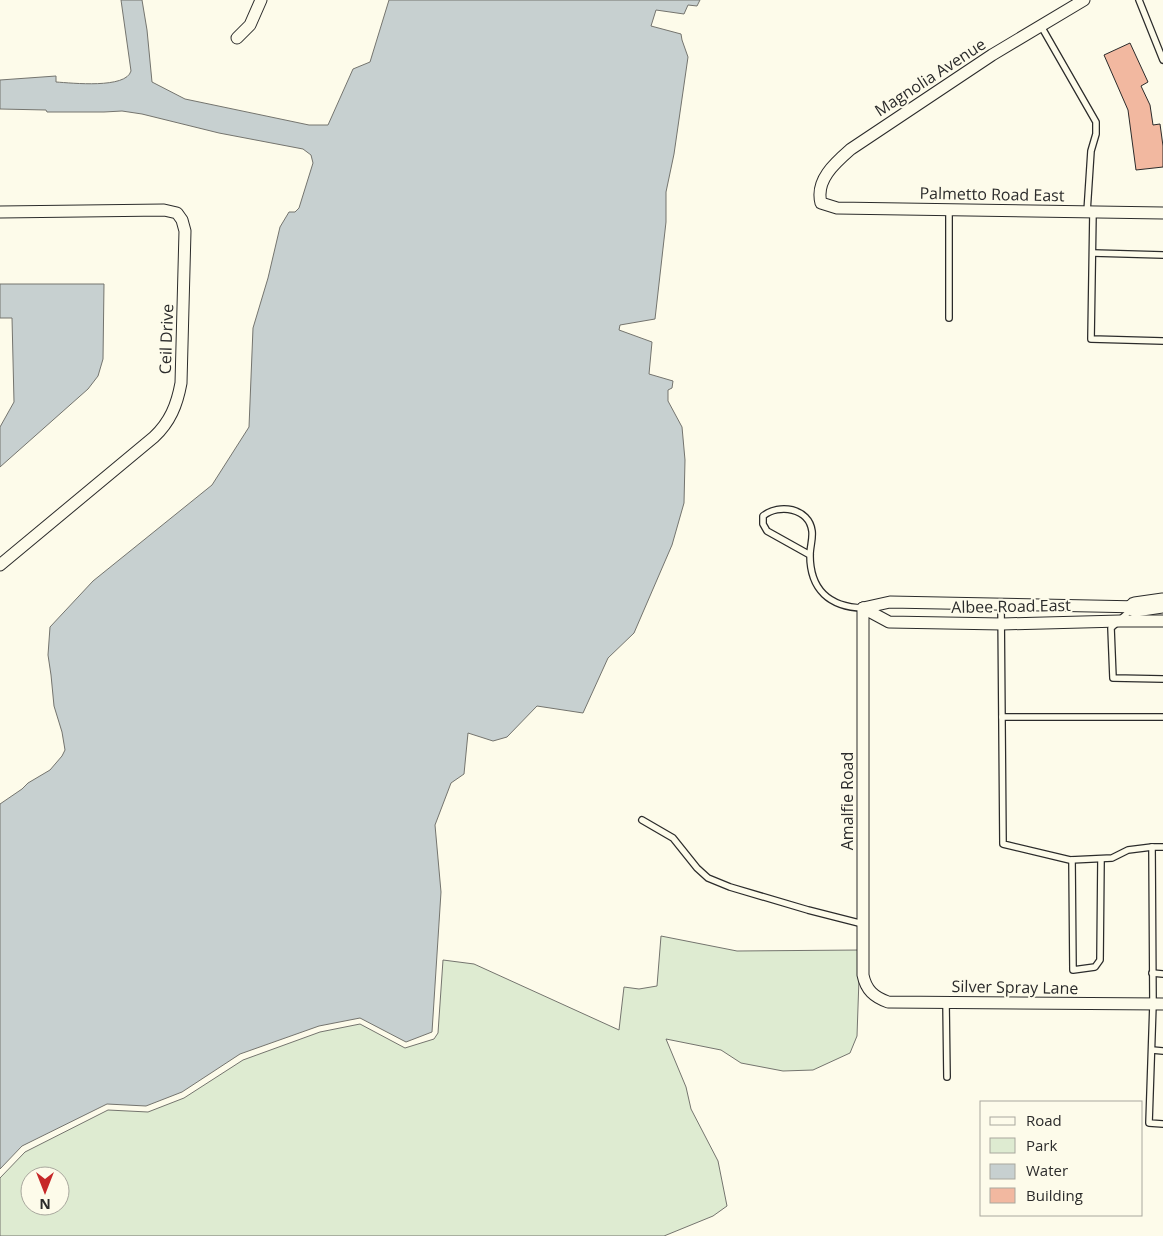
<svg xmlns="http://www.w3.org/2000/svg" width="1163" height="1236" font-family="'Open Sans',sans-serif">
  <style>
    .green { fill: #deebd1; stroke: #74746e; fill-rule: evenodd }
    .water { fill: #c7d0d0; stroke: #74746e }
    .building { fill: #f2b8a0; stroke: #2b2b2b }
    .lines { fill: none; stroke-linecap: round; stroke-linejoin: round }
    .service-casing { stroke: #2b2b2b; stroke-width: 8 }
    .minor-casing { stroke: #2b2b2b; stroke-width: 13 }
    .primary-casing { stroke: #2b2b2b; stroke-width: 21 }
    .service { stroke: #fdfbea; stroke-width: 5.5 }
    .minor { stroke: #fdfbea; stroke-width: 11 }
    .primary { stroke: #fdfbea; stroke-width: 19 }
    .labels { text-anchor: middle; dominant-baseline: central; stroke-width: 4; stroke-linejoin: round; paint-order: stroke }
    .street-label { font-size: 16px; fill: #2b2b2b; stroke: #fdfbea }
  </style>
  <rect width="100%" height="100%" fill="#fdfbea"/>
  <path class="green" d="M661 936 737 951 860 950 857 1036 850 1053 813 1070 783 1071 741 1063 721 1050 666 1039 686 1087 691 1109 718 1161 727 1206 713 1216 664 1236H0V1178L25 1152 108 1110 148 1112 184 1098 243 1060 320 1032 360 1024 405 1048 434 1039 438 1033 443 960 474 964 619 1030 624 987 639 989 657 986ZM30 1176H60V1206H30Z"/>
  <g class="water">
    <path d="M121 0H142L147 30 152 82 185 99 309 125H328L353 69 370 62 389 0H700L697 6 688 5 684 14 656 10 651 26 681 34 682 40 688 57 674 154 666 192V222L655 319 620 325 619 330 652 342 649 374 673 381 672 388 668 390V401L682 427 685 460 684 503 672 545 634 633 608 658 583 713 537 706 507 737 493 741 468 733 464 774 451 783 435 825 441 892 432 1032 406 1042 360 1018 319 1026 240 1054 182 1092 146 1106 107 1104 22 1146 0 1169V804L22 789 28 783 50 770 62 756 65 750 62 732 54 706 51 675 48 655 50 627 93 581 212 485 249 427 253 328 268 278 280 227 289 212H295L299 208 313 163 311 155 303 149 219 133 142 114 122 111 104 112H47L46 110 0 109V80L56 76V82C72 83 126 89 131 71Z"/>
    <path d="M0 284H104L103 359 98 376 88 389 0 467V427L14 402 12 318H0Z"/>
  </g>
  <path class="building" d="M1130 43 1148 82 1141 86 1150 105 1153 125 1160 124 1163 146V167L1136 170 1128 110 1104 55Z"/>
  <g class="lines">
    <defs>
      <g id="service">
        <path d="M1139 0 1163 60"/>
        <path d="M1041 26 1096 122V134L1091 151 1087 212"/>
        <path d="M949 210V318"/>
        <path d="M1093 212 1091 339 1163 341"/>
        <path d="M1093 253 1163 255"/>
        <path d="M810 555 767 531 763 524V516C779 503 809 508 812 531 813 539 810 547 810 555 810 590 830 607 863 608"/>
        <path d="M1001 605 1003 844 1070 860 1112 858 1128 850 1152 847"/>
        <path d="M1133 608 1111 628 1113 678 1163 679"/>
        <path d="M1002 717H1163"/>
        <path d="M642 820 673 838 697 868 708 878 730 887 808 910 863 924"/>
        <path d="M1163 847H1152L1153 1004 1149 1123 1163 1124"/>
        <path d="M1072 860 1073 970 1095 967 1100 960 1101 859"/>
        <path d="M1152 973 1163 974"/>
        <path d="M946 1002 947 1077"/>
        <path d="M1152 1050 1163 1051"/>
      </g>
      <g id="minor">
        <path d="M1084 0 992 55 851 149C835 163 815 180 821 203L837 208 1163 213"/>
        <path d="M237 38 250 25 261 0"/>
        <path d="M0 212 164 210 177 213 182 220 185 231 181 383C177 405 170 422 154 437L0 565"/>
        <path d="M863 608V975C866 990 874 997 888 1002L1163 1004"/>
        <path d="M863 608 889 622 1002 624 1120 621H1163"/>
        <path d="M863 608 890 602 1141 607"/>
      </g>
      <path id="primary" d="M1135 607 1163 603"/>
    </defs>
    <use href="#service" class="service-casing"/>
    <use href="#minor" class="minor-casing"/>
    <use href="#primary" class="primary-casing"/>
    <use href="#service" class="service"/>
    <use href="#minor" class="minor"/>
    <use href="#primary" class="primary"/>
  </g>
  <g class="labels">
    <g class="street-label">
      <text transform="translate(930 77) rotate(-33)">Magnolia Avenue</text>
      <text transform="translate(992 194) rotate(1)">Palmetto Road East</text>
      <text transform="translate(166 339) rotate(-88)">Ceil Drive</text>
      <text transform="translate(1011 606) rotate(-1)">Albee Road East</text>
      <text transform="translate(847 801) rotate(-90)">Amalfie Road</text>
      <text transform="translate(1015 987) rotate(1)">Silver Spray Lane</text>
    </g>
  </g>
  <rect x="980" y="1101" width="162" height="115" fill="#fdfbea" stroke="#a9a89e"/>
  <rect x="990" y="1117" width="25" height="8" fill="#fdfbea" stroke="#a9a89e"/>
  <text x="1026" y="1126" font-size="15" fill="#2b2b2b">Road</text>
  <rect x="990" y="1138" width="25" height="15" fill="#deebd1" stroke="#a9a89e"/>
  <text x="1026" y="1151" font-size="15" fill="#2b2b2b">Park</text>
  <rect x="990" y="1164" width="25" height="15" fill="#c7d0d0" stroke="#a9a89e"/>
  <text x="1026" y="1176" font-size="15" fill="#2b2b2b">Water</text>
  <rect x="990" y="1188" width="25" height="15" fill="#f2b8a0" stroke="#a9a89e"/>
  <text x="1026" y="1201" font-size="15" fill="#2b2b2b">Building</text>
  <g transform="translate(45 1191) rotate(180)"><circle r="24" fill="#fdfbea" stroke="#a9a89e"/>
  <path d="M0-4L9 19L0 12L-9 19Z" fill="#c62828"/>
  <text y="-8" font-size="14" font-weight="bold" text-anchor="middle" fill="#2b2b2b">N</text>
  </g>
</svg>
